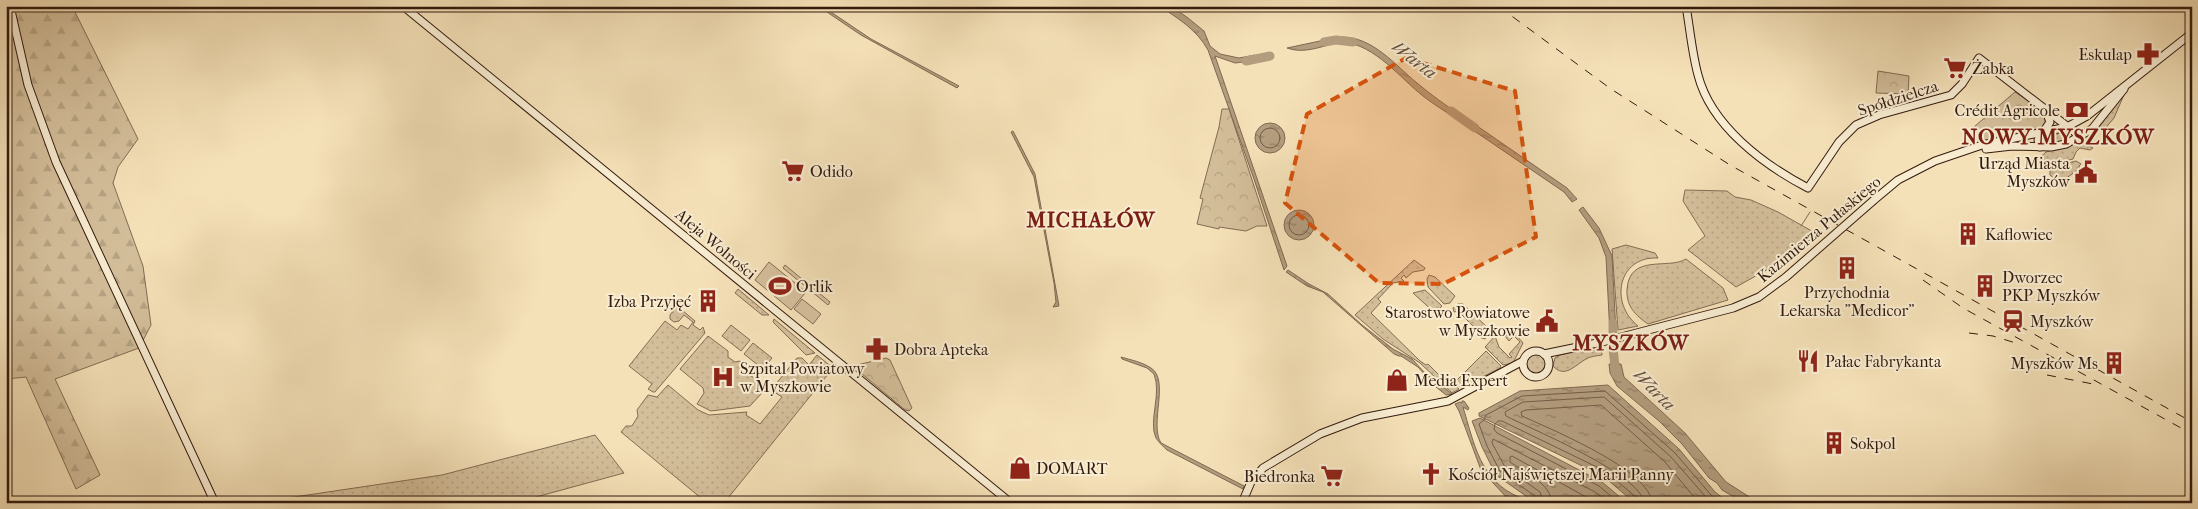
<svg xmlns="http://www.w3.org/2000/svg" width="2198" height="509" font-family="'IM FELL French Canon',serif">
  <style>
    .grass { fill: url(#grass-dots); stroke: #846c54 }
    .forest { fill: url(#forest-firs); stroke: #846c54 }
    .park { fill: url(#park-crowns); stroke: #846c54 }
    .pitch { fill: #d4bf9b; stroke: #846c54 }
    .water { fill: url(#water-ripples); stroke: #806951 }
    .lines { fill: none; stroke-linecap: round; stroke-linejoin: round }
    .shore { stroke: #735c46; stroke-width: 1 }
    .stream { stroke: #806951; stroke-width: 1 }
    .river { stroke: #b39d7e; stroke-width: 9 }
    .secondary-casing { stroke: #331a0e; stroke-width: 9 }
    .secondary { stroke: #f8ecd1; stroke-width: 7 }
    .rail { stroke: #331a0e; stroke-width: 1; stroke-dasharray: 9 9; stroke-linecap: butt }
    .secondary-bridge-casing { stroke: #331a0e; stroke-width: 9; stroke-linecap: butt }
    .secondary-bridge { stroke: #f8ecd1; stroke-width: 7 }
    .marked { fill: #d6530c; fill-opacity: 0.2; stroke: #d6530c; stroke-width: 4; stroke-dasharray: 10 6; stroke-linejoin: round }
    .labels { text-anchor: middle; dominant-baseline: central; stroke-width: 4; stroke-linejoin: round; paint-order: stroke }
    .poi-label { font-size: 16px; fill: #331a0e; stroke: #f8ecd1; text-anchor: start }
    .street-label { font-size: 16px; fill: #331a0e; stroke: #f8ecd1 }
    .water-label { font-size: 18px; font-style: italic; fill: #664e3b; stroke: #f8ecd1 }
    .district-label { font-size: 21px; font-weight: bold; letter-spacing: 1px; fill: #7a1f14; stroke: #f8ecd1 }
  </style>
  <defs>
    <pattern id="grass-dots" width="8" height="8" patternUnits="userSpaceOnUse" patternTransform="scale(1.25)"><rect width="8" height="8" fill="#d4bf9b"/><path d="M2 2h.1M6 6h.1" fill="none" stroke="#b6a484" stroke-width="1.8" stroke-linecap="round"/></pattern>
    <pattern id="forest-firs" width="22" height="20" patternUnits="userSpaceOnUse" patternTransform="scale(1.25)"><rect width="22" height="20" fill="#d4bf9b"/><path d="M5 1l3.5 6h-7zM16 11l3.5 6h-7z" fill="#b6a484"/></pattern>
    <pattern id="park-crowns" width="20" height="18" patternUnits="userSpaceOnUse" patternTransform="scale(1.25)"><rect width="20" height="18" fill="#d4bf9b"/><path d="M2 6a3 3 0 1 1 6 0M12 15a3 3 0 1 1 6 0" fill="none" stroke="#b6a484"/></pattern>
    <pattern id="water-ripples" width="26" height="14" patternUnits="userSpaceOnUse" patternTransform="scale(1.25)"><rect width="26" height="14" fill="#b39d7e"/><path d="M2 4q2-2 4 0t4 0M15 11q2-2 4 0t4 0" fill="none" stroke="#927f66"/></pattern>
  </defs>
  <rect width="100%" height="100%" fill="#f5e1b8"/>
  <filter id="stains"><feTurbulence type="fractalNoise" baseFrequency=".004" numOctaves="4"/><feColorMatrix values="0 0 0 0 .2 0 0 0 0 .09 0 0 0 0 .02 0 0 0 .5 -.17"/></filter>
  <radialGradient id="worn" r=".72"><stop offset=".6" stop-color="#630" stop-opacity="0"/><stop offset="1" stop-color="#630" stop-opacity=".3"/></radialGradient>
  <g class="grass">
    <path d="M2126 90 2114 118 2103 131 2099 127Z"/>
    <path d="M2060 133 2068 134 2069 138 2054 144H2041L2040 141Z"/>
    <path d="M2077 143 2085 144 2093 148 2090 150 2080 148 2076 152 2073 159 2061 162 2057 160 2056 164 2040 165 2035 162 2046 152Z"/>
    <path d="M2076 161 2081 164 2079 166 2080 168 2060 183 2050 175V167L2056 166 2059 168 2061 165Z"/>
    <path d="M1685 190 1727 191 1735 197 1751 200 1778 212 1817 234 1788 258 1736 287 1688 250 1705 236 1683 201Z"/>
    <path d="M1626 245 1655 253 1658 258C1618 256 1609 303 1638 326L1618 330 1612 249Z"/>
    <path d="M1686 259 1723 288 1728 300 1648 324C1635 315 1626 306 1627 289 1630 253 1668 270 1686 259Z"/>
    <path d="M1414 260 1425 268 1424 270 1413 272 1406 278 1404 275 1401 278 1404 281 1393 283 1378 299 1381 302 1371 313 1420 361 1426 365 1428 364 1448 384 1451 381 1459 389 1452 393 1420 363 1383 339 1355 315Z"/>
    <path d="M1429 275 1435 277 1455 296 1450 303 1444 304 1428 287 1427 279Z"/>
    <path d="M738 289 769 315H762L735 293Z"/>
    <path d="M1425 290 1442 306 1435 313 1413 293Z"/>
    <path d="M683 299 682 310 695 321 693 325 700 330 703 327 705 333 655 392H653L648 389 652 384 629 366 665 321 677 330 681 325 688 329 693 322 684 315 679 321 674 322 670 319V315Z"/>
    <path d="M1458 304H1463L1491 331 1485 339 1479 337 1482 335 1458 311 1454 312 1453 308Z"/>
    <path d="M774 319 815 353 806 355 773 322Z"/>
    <path d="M731 325 750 340 741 351 722 336Z"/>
    <path d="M1510 334 1516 335 1523 343 1513 363 1503 365 1485 347 1495 336 1499 347 1510 358 1512 357 1509 354 1520 342 1514 336 1509 341 1505 336Z"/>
    <path d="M708 336 728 351V357L735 362 740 361 747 367 744 371 764 385 761 394 750 406 711 411 697 404 704 393 703 388 680 369Z"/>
    <path d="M753 343 772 358 763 369 744 354Z"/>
    <path d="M1601 345 1602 355C1596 356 1591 356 1586 359 1575 365 1565 379 1553 366L1555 358 1560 355Z"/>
    <path d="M1486 351 1501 366 1500 368 1461 388 1455 382Z"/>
    <circle cx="1536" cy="364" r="10"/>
    <path d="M817 355 833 368 724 503H707L621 432 626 426H632L638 416 637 410 648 395 657 397 668 385 698 410 709 415 747 412 746 415 760 424 782 397 771 390 797 358H802L809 365Z"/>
    <path d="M595 435 624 473 514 503H275L274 500 442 475Z"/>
  </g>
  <path class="forest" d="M6 6H72L138 139 118 167 113 183 143 266 151 325 139 348 55 379 100 475 76 489 26 377 6 379Z"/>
  <g class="park">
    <path d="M1878 71 1909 76 1908 94 1876 93Z"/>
    <path d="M2015 92C2026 100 2051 111 2044 127L1999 139 1980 142 1970 133 1975 126Z"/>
    <path d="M1222 109H1229L1267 226H1257L1246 231 1219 227V229L1197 224 1203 199 1200 198 1219 127Z"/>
    <path d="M886 358 890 360 912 408 909 411 905 410 855 368 857 365Z"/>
  </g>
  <g class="pitch">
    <path d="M769 262 806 292 791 310 755 280Z"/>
    <path d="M785 265 830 302 828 305 783 268Z"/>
    <path d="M802 299 821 314 813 324 794 309Z"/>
  </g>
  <g class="water">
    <path d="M818 6H822L871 39 959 86 957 88 861 35Z"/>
    <path d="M1159 6H1171L1188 18 1204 31 1210 46 1220 54 1239 58 1255 55 1259 60 1235 63 1215 56 1287 266 1284 270 1254 179 1208 50C1197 30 1178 18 1159 6Z"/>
    <path d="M1342 37C1373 37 1395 65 1417 83 1431 95 1446 105 1461 116L1458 120C1447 112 1434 105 1423 96 1399 77 1376 46 1344 42Z"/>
    <path d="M1334 38 1336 43C1320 47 1303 54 1287 48Z"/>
    <path d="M1467 119 1567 188 1577 199 1572 202 1564 192 1464 124Z"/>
    <circle cx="1270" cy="138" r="15"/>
    <path d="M1013 131 1035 174 1059 306 1053 307 1056 302 1054 283 1034 177 1011 132Z"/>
    <path d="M1583 207 1599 228 1612 256 1616 333 1610 335 1606 257 1599 238 1579 210Z"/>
    <circle cx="1299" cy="225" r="15"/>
    <path d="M1288 270 1309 284 1328 294 1362 325 1393 349 1412 359 1424 372 1452 394 1446 395 1436 387 1418 367 1401 356H1399L1394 354 1323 292 1307 286 1286 272Z"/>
    <path d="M1121 357C1131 360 1142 362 1151 368 1170 380 1149 424 1161 443L1244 486 1243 489 1167 450C1164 447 1159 443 1156 438 1148 421 1162 394 1154 374L1147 368 1122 359Z"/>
    <path d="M1609 364H1621L1624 377 1685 433 1726 482 1759 503H1739L1736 498 1722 490 1717 483 1709 478 1682 444 1659 421 1617 386 1610 373Z"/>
    <path d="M1608 385 1679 449 1715 492 1729 503H1635L1603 476 1479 416V413L1520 391Z"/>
    <path d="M1462 401H1464L1469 408 1468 410 1463 407C1474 443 1480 481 1519 497L1517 501 1509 500 1481 470 1459 411 1455 404 1460 402 1462 403Z"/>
    <path d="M1480 418 1602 482 1627 503H1536L1496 475 1482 447 1472 421Z"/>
  </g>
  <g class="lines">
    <g class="shore">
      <circle cx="1270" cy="138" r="10"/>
      <circle cx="1299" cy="225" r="10"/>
      <path d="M1538 503 1536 497 1500 471 1487 446 1479 424 1484 420 1486 415 1522 396 1605 391 1675 453 1711 495 1721 503"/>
      <path d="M1544 503 1540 492 1505 467 1492 443 1493 439 1595 492 1609 503"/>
      <path d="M1552 503C1551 483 1524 472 1510 462V457L1512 456 1597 503"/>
      <path d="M1619 503 1599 486 1497 433 1494 429 1495 424 1498 421H1502L1605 471 1636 497 1638 503"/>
      <path d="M1644 503C1643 475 1531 429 1506 416L1505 412 1523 402 1604 397 1671 457 1711 503"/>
      <path d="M1652 503C1651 470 1550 429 1522 416L1521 412 1526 410 1601 405 1665 462 1699 503"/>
    </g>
    <path class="stream" d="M1801 226 1810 212"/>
    <g class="river">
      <path d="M1324 42 1336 40 1353 42"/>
      <path d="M1246 61 1270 56"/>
      <path d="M1451 111 1475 128"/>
      <path d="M1613 323V349L1616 374"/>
    </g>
    <defs>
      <g id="secondary">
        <path d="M10 6 28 85 56 162 215 503"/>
        <path d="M403 6 1011 503"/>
        <path d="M1686 6C1690 29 1692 53 1698 75 1711 126 1764 165 1808 188L1839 142 1856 125 1879 115 1951 95 1962 84 1979 58 2081 137"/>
        <path d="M2040 147 2038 140 2050 122 2046 111"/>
        <path d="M1986 149 2012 146 2051 147 2066 144 2092 129 2124 89"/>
        <path d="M1874 200 1898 180 1935 161 1982 145 2067 127 2087 116 2192 33"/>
        <circle cx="1536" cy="364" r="13"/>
        <path d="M1544 354 1602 342 1733 308 1759 297 1786 277"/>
        <path d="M1242 503 1251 482 1263 468 1320 434 1362 418 1448 401 1523 361"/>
      </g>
    </defs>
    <use href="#secondary" class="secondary-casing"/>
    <use href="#secondary" class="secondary"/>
    <g class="rail">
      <path d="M1498 6 1611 89 1730 165 2192 422"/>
      <path d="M1923 280 1963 308 2192 434"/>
      <path d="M1969 333 1993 336 2019 344"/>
      <path d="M2047 375 2093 384"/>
    </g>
    <defs>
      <path id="secondary-bridge" d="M1786 277 1874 200"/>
    </defs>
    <use href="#secondary-bridge" class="secondary-bridge-casing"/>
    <use href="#secondary-bridge" class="secondary-bridge"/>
  </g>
  <path class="marked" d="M1406 58 1515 91 1536 237 1443 284 1379 283 1285 203 1307 114Z"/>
  <defs>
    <symbol id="pharmacy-bare" viewBox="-9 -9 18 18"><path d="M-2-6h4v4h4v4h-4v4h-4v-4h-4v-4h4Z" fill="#8f2418" stroke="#f8ecd1" stroke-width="2.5" paint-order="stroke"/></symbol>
    <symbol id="supermarket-bare" viewBox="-9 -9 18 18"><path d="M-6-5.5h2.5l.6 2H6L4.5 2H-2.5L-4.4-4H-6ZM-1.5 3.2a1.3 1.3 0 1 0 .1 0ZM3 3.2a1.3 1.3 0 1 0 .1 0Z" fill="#8f2418" stroke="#f8ecd1" stroke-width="2.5" paint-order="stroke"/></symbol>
    <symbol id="bank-bare" viewBox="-9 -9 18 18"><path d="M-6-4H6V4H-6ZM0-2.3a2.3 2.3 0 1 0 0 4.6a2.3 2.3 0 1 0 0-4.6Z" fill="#8f2418" stroke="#f8ecd1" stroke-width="2.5" paint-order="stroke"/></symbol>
    <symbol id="civic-bare" viewBox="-9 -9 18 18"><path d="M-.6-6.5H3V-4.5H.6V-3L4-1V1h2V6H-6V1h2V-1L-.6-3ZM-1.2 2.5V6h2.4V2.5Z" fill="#8f2418" stroke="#f8ecd1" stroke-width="2.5" paint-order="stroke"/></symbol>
    <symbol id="building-bare" viewBox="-9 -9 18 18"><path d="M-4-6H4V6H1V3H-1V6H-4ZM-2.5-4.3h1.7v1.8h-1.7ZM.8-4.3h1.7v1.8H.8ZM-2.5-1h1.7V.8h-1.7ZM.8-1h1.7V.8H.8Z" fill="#8f2418" stroke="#f8ecd1" stroke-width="2.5" paint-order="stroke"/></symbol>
    <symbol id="stadium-bare" viewBox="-9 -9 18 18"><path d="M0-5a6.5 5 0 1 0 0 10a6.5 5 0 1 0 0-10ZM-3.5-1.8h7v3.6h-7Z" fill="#8f2418" stroke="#f8ecd1" stroke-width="2.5" paint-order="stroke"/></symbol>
    <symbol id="station-bare" viewBox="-9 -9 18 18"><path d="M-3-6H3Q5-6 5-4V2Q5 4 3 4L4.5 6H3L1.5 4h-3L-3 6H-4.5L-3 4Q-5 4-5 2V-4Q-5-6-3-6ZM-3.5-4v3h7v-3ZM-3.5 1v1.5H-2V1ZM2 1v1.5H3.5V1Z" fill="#8f2418" stroke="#f8ecd1" stroke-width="2.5" paint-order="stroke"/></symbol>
    <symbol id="restaurant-bare" viewBox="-9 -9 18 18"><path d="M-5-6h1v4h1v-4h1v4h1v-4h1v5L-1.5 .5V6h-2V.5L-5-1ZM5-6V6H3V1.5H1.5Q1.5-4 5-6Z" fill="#8f2418" stroke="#f8ecd1" stroke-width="2.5" paint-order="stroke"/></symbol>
    <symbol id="hospital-bare" viewBox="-9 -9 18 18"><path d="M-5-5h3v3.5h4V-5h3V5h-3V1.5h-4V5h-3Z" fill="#8f2418" stroke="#f8ecd1" stroke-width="2.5" paint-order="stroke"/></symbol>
    <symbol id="shop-bare" viewBox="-9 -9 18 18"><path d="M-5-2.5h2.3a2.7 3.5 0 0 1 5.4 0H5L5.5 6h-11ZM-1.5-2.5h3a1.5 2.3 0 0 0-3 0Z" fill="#8f2418" stroke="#f8ecd1" stroke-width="2.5" paint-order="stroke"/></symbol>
    <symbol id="church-bare" viewBox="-9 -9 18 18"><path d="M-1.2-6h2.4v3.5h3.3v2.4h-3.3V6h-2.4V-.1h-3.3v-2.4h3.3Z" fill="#8f2418" stroke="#f8ecd1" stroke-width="2.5" paint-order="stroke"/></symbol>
  </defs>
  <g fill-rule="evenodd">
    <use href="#pharmacy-bare" x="2132" y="38" width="32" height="32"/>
    <use href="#supermarket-bare" x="1939" y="52" width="32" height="32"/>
    <use href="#bank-bare" x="2061" y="94" width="32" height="32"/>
    <use href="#supermarket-bare" x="777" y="155" width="32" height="32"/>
    <use href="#civic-bare" x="2070" y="156" width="32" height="32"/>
    <use href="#building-bare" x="1952" y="218" width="32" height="32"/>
    <use href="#building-bare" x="1831" y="252" width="32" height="32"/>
    <use href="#stadium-bare" x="764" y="270" width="32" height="32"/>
    <use href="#building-bare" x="1969" y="270" width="32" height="32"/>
    <use href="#building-bare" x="692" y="285" width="32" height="32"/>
    <use href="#civic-bare" x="1531" y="305" width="32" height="32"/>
    <use href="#station-bare" x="1997" y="305" width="32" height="32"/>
    <use href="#pharmacy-bare" x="861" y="333" width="32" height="32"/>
    <use href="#restaurant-bare" x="1792" y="345" width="32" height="32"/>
    <use href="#building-bare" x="2098" y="347" width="32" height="32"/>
    <use href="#hospital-bare" x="707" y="361" width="32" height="32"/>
    <use href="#shop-bare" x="1381" y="364" width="32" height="32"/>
    <use href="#building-bare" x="1818" y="427" width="32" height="32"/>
    <use href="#shop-bare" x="1004" y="452" width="32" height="32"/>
    <use href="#church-bare" x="1415" y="458" width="32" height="32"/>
    <use href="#supermarket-bare" x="1316" y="460" width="32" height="32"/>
  </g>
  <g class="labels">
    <g class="poi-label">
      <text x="2132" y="54" text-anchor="end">Eskulap</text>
      <text x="1972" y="68">Żabka</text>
      <text x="2060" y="110" text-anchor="end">Crédit Agricole</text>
      <text x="2070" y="163" text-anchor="end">Urząd Miasta<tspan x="2070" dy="18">Myszków</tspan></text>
      <text x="810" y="171">Odido</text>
      <text x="1985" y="234">Kaflowiec</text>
      <text x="2002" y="277">Dworzec<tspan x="2002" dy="18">PKP Myszków</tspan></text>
      <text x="796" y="286">Orlik</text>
      <text x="1847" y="292" text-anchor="middle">Przychodnia<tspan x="1847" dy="18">Lekarska "Medicor"</tspan></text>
      <text x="691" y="301" text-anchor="end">Izba Przyjęć</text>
      <text x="1530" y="312" text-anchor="end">Starostwo Powiatowe<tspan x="1530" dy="18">w Myszkowie</tspan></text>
      <text x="2030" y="321">Myszków</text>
      <text x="894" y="349">Dobra Apteka</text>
      <text x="1825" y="361">Pałac Fabrykanta</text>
      <text x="2098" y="363" text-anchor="end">Myszków Ms</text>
      <text x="740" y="368">Szpital Powiatowy<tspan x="740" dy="18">w Myszkowie</tspan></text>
      <text x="1414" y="380">Media Expert</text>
      <text x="1850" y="443">Sokpol</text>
      <text x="1036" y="468">DOMART</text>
      <text x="1448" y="474">Kościół Najświętszej Marii Panny</text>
      <text x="1315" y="476" text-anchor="end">Biedronka</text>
    </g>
    <g class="street-label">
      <text transform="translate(1898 98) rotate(-18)">Spółdzielcza</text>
      <text transform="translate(1819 229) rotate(-40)">Kazimierza Pułaskiego</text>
      <text transform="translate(716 244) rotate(40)">Aleja Wolności</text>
    </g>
    <g class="water-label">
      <text transform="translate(1414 60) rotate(37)">Warta</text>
      <text transform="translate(1654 390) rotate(45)">Warta</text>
    </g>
    <g class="district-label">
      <text x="2058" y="137">NOWY MYSZKÓW</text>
      <text x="1091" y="220">MICHAŁÓW</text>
      <text x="1631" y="343">MYSZKÓW</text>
    </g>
  </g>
  <rect width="2198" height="509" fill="none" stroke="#f5e1b8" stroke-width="25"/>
  <rect x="8" y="8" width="2183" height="494" fill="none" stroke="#331a0e" stroke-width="2.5"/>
  <rect x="12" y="12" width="2173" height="484" fill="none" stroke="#331a0e"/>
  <rect width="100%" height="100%" filter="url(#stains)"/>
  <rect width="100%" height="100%" fill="url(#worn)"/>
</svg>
